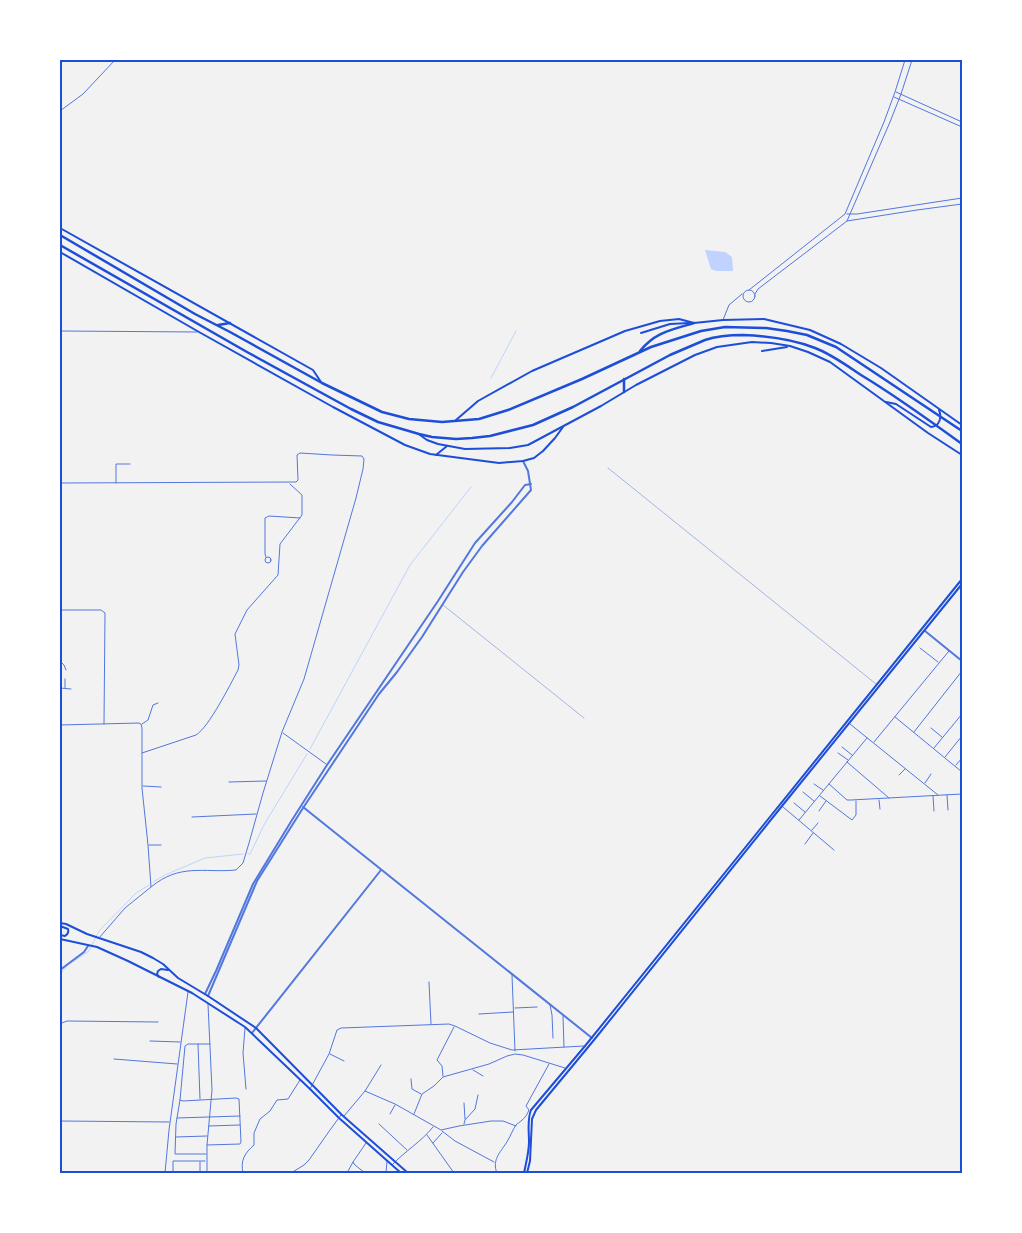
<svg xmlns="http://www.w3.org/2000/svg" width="1022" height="1233" font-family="Lato,sans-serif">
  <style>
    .water { fill: #bfd3fe }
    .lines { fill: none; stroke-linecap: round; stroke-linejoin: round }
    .stream { stroke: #bfd3fe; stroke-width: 1 }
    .service { stroke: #5277de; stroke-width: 0.5 }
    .minor { stroke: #5277de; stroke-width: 1 }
    .tertiary { stroke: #5277de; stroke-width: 2 }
    .secondary { stroke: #1d4ed8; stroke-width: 2 }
    .motorway { stroke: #1d4ed8; stroke-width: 2.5 }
    .neatline { fill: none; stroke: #1d4ed8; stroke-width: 2 }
  </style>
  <rect width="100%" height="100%" fill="#f2f2f2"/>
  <path class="water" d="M705 250 725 252 732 257 733 271H716L711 269Z"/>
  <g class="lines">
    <g class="stream">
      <path d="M491 378 516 331"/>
      <path d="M310 749 410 565 471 487"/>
      <path d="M248 854H250L265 823 307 754"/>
      <path d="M153 882 165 875 205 858 243 854"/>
      <path d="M71 963 89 951 99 931 136 893 149 885"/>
      <path d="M60 974 68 965"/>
    </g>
    <g class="service">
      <path d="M608 468 876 684"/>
      <path d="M443 605 584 718"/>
    </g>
    <g class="minor">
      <path d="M896 92 962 122"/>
      <path d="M894 97 962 127"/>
      <path d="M60 111 83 94 115 60"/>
      <path d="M847 214H857L962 198"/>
      <path d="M847 221 917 210 962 204"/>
      <circle cx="749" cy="296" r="6"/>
      <path d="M749 290 845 214 884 122 895 92 905 60"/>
      <path d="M755 294 758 289 847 221 890 122 901 94 912 60"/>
      <path d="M723 320 729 305 742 294"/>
      <path d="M60 331 197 332"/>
      <path d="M60 483 296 482 298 480 297 455 300 453 332 455 362 456 364 459 363 469 356 498 304 679 282 732 263 793 249 843 243 863 236 870C203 873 180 863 151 887"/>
      <path d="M116 483V464H130"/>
      <circle cx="268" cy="560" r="3"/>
      <path d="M266 557 265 554V518L269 516 300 518"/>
      <path d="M60 610H101L105 613 104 724"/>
      <path d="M920 648 938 662"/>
      <path d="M60 661 64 665 66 670"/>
      <path d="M60 688 71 689"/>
      <path d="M65 688V679"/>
      <path d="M895 717 962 772"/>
      <path d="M142 724 148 720 153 705 158 703"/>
      <path d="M850 724 938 795"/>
      <path d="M60 725 139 723 141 724 142 728V788L148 845 151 887 125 908 99 938"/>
      <path d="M931 728 942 737"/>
      <path d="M914 732 962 671"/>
      <path d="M283 733 326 764"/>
      <path d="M874 742 949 651"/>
      <path d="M842 747 852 755"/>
      <path d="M934 748 962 714"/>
      <path d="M142 753 196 735C209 727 230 685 238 670L239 665 235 634 247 610 278 575 280 544 302 515V495L290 484"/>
      <path d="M838 753 848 760"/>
      <path d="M945 757 962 736"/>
      <path d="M847 762 889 798"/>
      <path d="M956 765 962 758"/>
      <path d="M899 775 905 769"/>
      <path d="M229 782 266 781"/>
      <path d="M925 783 931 774"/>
      <path d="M814 784 823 790"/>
      <path d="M829 784 847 800H851L962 794"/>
      <path d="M143 786 161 787"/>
      <path d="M803 792 814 801"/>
      <path d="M947 795 948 810"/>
      <path d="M820 796 852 820 856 815V801"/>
      <path d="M933 796 934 811"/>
      <path d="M879 800 880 809"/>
      <path d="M794 803 805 812"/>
      <path d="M783 807 834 850"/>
      <path d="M819 811 826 801"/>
      <path d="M192 817 256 814"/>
      <path d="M799 820 867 738"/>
      <path d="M812 830 818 823"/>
      <path d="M805 844 813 833"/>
      <path d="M149 845H161"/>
      <path d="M512 975 515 1051"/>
      <path d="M429 982 431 1024"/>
      <path d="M550 1005 552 1015 553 1038"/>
      <path d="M515 1008 537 1007"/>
      <path d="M479 1014 513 1012"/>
      <path d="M563 1016 564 1047"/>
      <path d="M60 1025 62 1023 67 1021 158 1022"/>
      <path d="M245 1028 243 1053 246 1089"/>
      <path d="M150 1041 180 1042"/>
      <path d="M198 1044 200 1099"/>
      <path d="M330 1054 344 1061"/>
      <path d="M114 1059 177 1064"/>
      <path d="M473 1070 483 1076"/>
      <path d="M443 1076 442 1066 437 1060 454 1027"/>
      <path d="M411 1079 412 1089 421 1094"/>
      <path d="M310 1089 329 1054 337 1030 341 1028 449 1024 455 1026 490 1043 512 1050 584 1046"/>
      <path d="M365 1091 395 1104 441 1130 459 1126 491 1121H503L516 1126"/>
      <path d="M180 1100 176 1124 175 1154H206"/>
      <path d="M464 1103 465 1119"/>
      <path d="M390 1114 395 1105"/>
      <path d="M414 1114 422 1094 434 1086 443 1077 489 1064 507 1056 515 1054 523 1055 565 1068"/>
      <path d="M344 1116 365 1091 381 1065"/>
      <path d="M177 1118 240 1116"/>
      <path d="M60 1121 169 1122"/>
      <path d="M379 1124 407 1150"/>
      <path d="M464 1124 465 1120 475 1109 478 1095"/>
      <path d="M209 1126 240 1125"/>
      <path d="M442 1131 455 1141 494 1162"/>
      <path d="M427 1135 454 1173"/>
      <path d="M176 1137 207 1136"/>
      <path d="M433 1143 442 1133"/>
      <path d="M207 1145 240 1144 241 1142 239 1099 236 1098 183 1101 180 1100 185 1046 188 1044H210"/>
      <path d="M200 1162V1173"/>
      <path d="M392 1165C405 1151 421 1142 433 1127"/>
      <path d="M165 1173 169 1130 188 992"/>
      <path d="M173 1173V1161H205"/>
      <path d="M207 1173V1145L212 1090 208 1004"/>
      <path d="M243 1173C240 1160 245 1153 254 1145V1133L260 1119 270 1111 277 1100 288 1099 300 1080"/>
      <path d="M291 1173 304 1165 309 1160 330 1130 341 1115"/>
      <path d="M347 1173 353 1162"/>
      <path d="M365 1173 355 1165 353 1162 366 1143"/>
      <path d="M386 1173 387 1161"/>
      <path d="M497 1173C491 1159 502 1151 508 1140 511 1135 513 1129 516 1125 522 1120 526 1118 529 1110L526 1106 549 1064"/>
    </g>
    <g class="tertiary">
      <path d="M925 631 962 661"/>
      <path d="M303 807 592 1038"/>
      <path d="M60 970 84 952 88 946"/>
      <path d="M205 994 216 971 253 884 292 820 327 765 438 601 475 543 512 502 525 485 531 484"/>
      <path d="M208 996 257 881 303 808 379 694 397 672 422 637 463 572 482 546 531 490 528 471 523 461"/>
      <path d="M252 1033 381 870"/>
    </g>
    <g class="secondary">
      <path d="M60 228 313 370 321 382"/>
      <path d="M60 252 199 332 333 407 405 445 430 454 499 463 523 461 534 458 543 451 555 438 563 427"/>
      <path d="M641 333 670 324 689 323"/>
      <path d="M762 351 787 347"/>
      <path d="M886 402 896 404 931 427C940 426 942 417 939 410"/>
      <path d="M456 420 478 401 532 371 625 331 660 321 679 319 694 323 723 320 764 319 810 330 841 344 881 368 962 425"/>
      <path d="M420 435 427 440 438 444 465 449 510 448 528 445 601 406 636 385 695 355 717 347 752 342 771 343 790 346 808 352 830 362 928 433 962 455"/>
      <path d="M436 455 447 446"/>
      <path d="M60 923 66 924 87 934 141 952 153 958 163 964 178 978 208 996 256 1028 342 1115 408 1173"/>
      <path d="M60 926 68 929C69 932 68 934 65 936L60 935"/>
      <path d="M60 939 97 947 128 961 192 993 245 1027 310 1089 339 1118 401 1173"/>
      <path d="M159 977 157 974 158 971 161 969 168 970"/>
      <path d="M524 1173C526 1163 529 1152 529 1142 529 1131 527 1120 531 1110L585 1046 962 579"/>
      <path d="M527 1173 530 1161 532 1119 536 1110 594 1040 782 806 962 584"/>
    </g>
    <g class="motorway">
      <path d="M60 235 195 314 230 332 322 383 382 412 409 419 442 422 479 419 508 410 582 379 651 347 701 331 725 327 766 328 787 331 807 335 836 347 962 431"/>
      <path d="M60 245 247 352 351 409 378 422 419 434 432 437 456 439 472 438 490 436 533 425 573 407 670 355 705 340C717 336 731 335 743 335 767 336 792 339 815 348 831 354 846 365 861 375 896 396 929 420 962 444"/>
      <path d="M218 325 230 323"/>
      <path d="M640 351C655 332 671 330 694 323"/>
      <path d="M624 392V379"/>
    </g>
  </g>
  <rect width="1022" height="1233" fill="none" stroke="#ffffff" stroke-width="122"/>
  <rect x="61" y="61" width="900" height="1111" class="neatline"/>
</svg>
